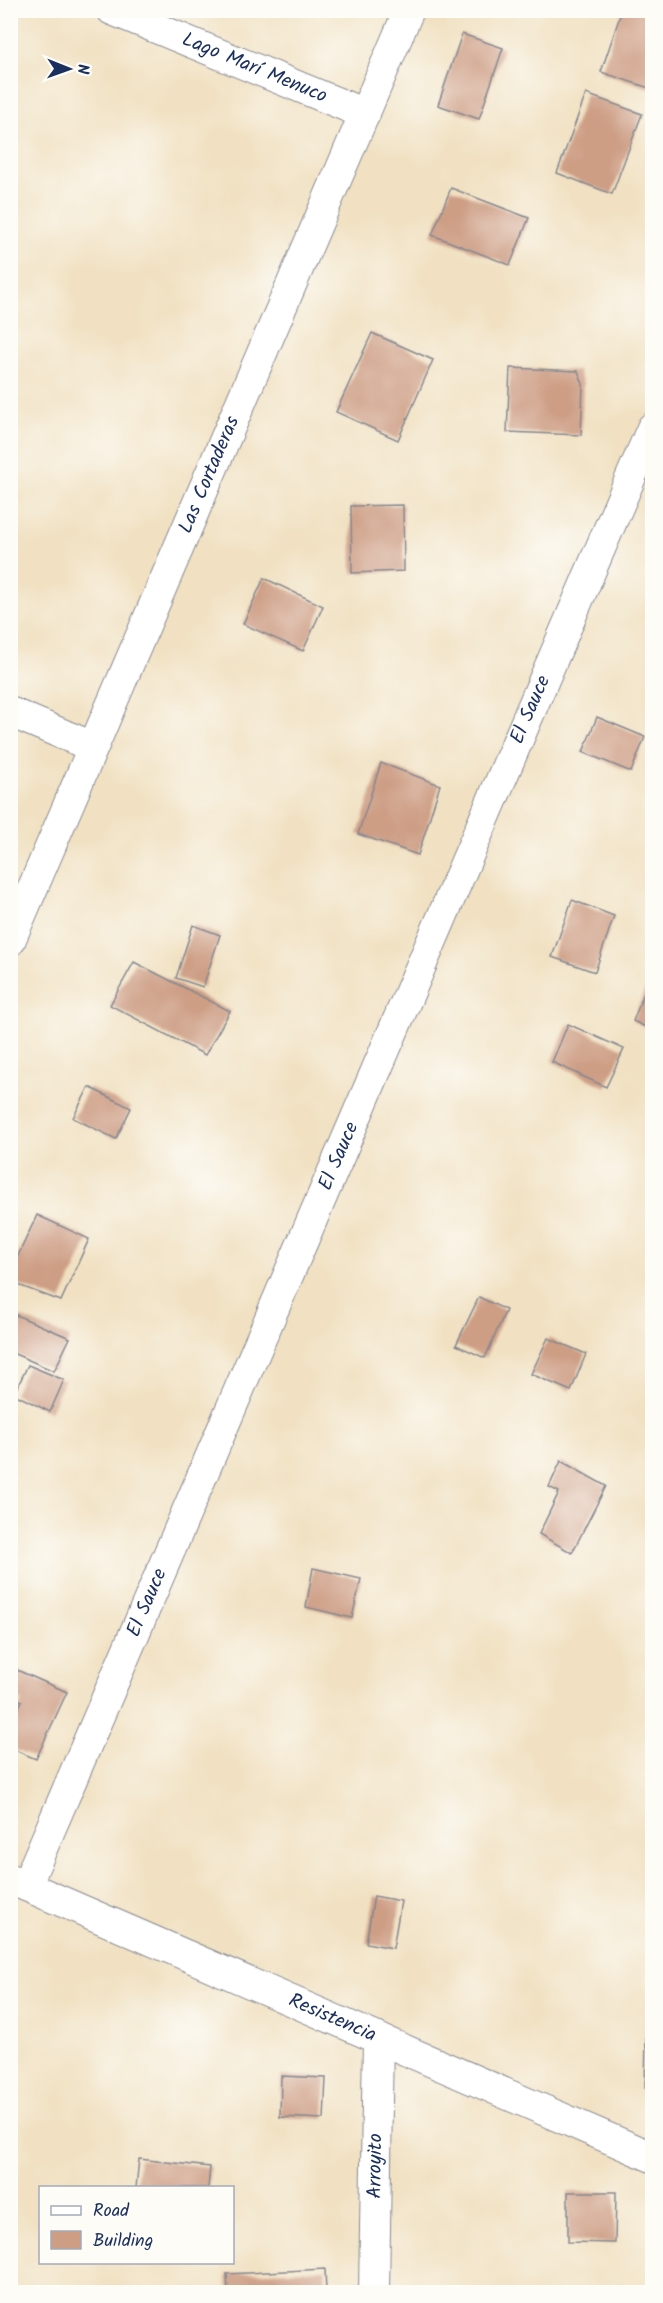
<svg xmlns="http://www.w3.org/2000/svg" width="663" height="2303" font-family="Kalam,sans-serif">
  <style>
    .building { fill: #cd9d84 }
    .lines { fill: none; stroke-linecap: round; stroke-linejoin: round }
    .street-casing { stroke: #868890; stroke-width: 32 }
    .street { stroke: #fff; stroke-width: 30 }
    .labels { text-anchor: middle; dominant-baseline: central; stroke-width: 4.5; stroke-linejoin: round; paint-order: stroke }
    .street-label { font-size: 20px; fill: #1b2f5e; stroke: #fdfcf7 }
  </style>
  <rect width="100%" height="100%" fill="#fdfcf7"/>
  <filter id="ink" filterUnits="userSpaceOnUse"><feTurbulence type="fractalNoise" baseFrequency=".0167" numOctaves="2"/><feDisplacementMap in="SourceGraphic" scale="12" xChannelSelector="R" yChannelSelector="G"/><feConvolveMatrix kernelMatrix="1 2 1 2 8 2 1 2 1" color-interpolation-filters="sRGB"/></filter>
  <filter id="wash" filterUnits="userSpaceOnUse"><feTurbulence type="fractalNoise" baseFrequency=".008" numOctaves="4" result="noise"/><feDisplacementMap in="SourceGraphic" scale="24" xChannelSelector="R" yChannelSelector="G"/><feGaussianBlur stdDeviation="1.35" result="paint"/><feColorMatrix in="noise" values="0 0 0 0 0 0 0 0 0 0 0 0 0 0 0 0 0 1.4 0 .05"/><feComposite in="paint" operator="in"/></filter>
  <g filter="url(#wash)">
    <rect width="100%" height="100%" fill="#f1e1c2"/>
    <g id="blocks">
      <g class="building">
        <path d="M622 10H652V89L601 72Z"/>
        <path d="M462 34 503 48 479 119 438 105Z"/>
        <path d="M586 94 642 114 612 194 557 173Z"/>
        <path d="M451 188 529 218 510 265 432 235Z"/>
        <path d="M372 333 433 360 398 440 336 412Z"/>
        <path d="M510 368 578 371 583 384 581 435 507 432Z"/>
        <path d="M403 505 404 571 352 573 351 506Z"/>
        <path d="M264 578 323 606 303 651 243 624Z"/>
        <path d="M597 717 645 737 631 772 583 752Z"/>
        <path d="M381 763 440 785 418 855 358 834Z"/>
        <path d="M572 900 614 916 595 972 552 957Z"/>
        <path d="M193 925 220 935 203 987 176 978Z"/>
        <path d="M134 962 230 1011 205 1055 110 1005Z"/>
        <path d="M652 972V1030L633 1021Z"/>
        <path d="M568 1024 624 1049 606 1087 552 1062Z"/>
        <path d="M89 1087 131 1108 116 1139 73 1118Z"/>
        <path d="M37 1215 89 1239 61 1301 10 1282V1273Z"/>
        <path d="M479 1297 506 1310 485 1358 456 1345Z"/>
        <path d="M16 1315 70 1338 54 1371 10 1352V1325Z"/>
        <path d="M548 1338 586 1354 571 1391 531 1374Z"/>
        <path d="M28 1365 64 1380 50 1412 14 1394Z"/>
        <path d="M561 1461 606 1486 572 1553 539 1534 559 1492 549 1487Z"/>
        <path d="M313 1568 361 1579 352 1618 306 1607Z"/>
        <path d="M10 1667 67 1692 36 1759 10 1748V1726L22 1701 10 1696Z"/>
        <path d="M374 1896 401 1901 393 1948 366 1943Z"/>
        <path d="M646 2037 652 2038V2089L645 2088Z"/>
        <path d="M281 2076 326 2078 324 2119 280 2117Z"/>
        <path d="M139 2159 210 2167 208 2188H136Z"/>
        <path d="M568 2192H616L615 2243 568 2242Z"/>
        <path d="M325 2269 326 2292H228L227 2274Z"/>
      </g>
    </g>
  </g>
  <g filter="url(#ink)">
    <use href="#blocks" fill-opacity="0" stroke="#868890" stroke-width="1.5"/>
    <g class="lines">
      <defs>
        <g id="street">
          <path id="s1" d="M112 10 365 114"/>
          <path d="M10 712 93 747"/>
          <path id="s2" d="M10 941 409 10"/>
          <path id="s3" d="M10 1879 652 2157"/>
          <path id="s4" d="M26 1886 652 428"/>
          <path id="s5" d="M374 2292 378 2038"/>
        </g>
      </defs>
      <use href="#street" class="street-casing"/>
      <use href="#street" class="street"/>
    </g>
  </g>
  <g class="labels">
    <g class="street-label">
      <text stroke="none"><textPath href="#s1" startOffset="154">Lago Marí Menuco</textPath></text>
      <text stroke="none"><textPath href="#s2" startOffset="507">Las Cortaderas</textPath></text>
      <text stroke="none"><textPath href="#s4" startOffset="1280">El Sauce</textPath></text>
      <text stroke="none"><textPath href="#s4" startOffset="794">El Sauce</textPath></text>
      <text stroke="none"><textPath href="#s4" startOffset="308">El Sauce</textPath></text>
      <text stroke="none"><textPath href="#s3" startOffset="351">Resistencia</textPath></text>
      <text stroke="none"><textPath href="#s5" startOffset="126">Arroyito</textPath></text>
    </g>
  </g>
  <rect width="663" height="2303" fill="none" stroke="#fdfcf7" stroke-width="36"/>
  <rect x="39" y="2186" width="195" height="78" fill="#fdfcf7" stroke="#a3aaba" stroke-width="1.5"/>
  <rect x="51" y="2206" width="30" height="9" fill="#ffffff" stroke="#a3aaba" stroke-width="1.5"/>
  <text x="93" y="2216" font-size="18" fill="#1b2f5e">Road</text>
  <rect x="51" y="2231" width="30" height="18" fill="#cd9d84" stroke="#a3aaba" stroke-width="1.5"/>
  <text x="93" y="2246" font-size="18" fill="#1b2f5e">Building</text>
  <g transform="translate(69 69) rotate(91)" stroke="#fdfcf7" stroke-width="4.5" paint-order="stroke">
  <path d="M0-4.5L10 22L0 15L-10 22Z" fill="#1b2f5e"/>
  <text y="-9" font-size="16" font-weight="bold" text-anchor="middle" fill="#1b2f5e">N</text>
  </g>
</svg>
